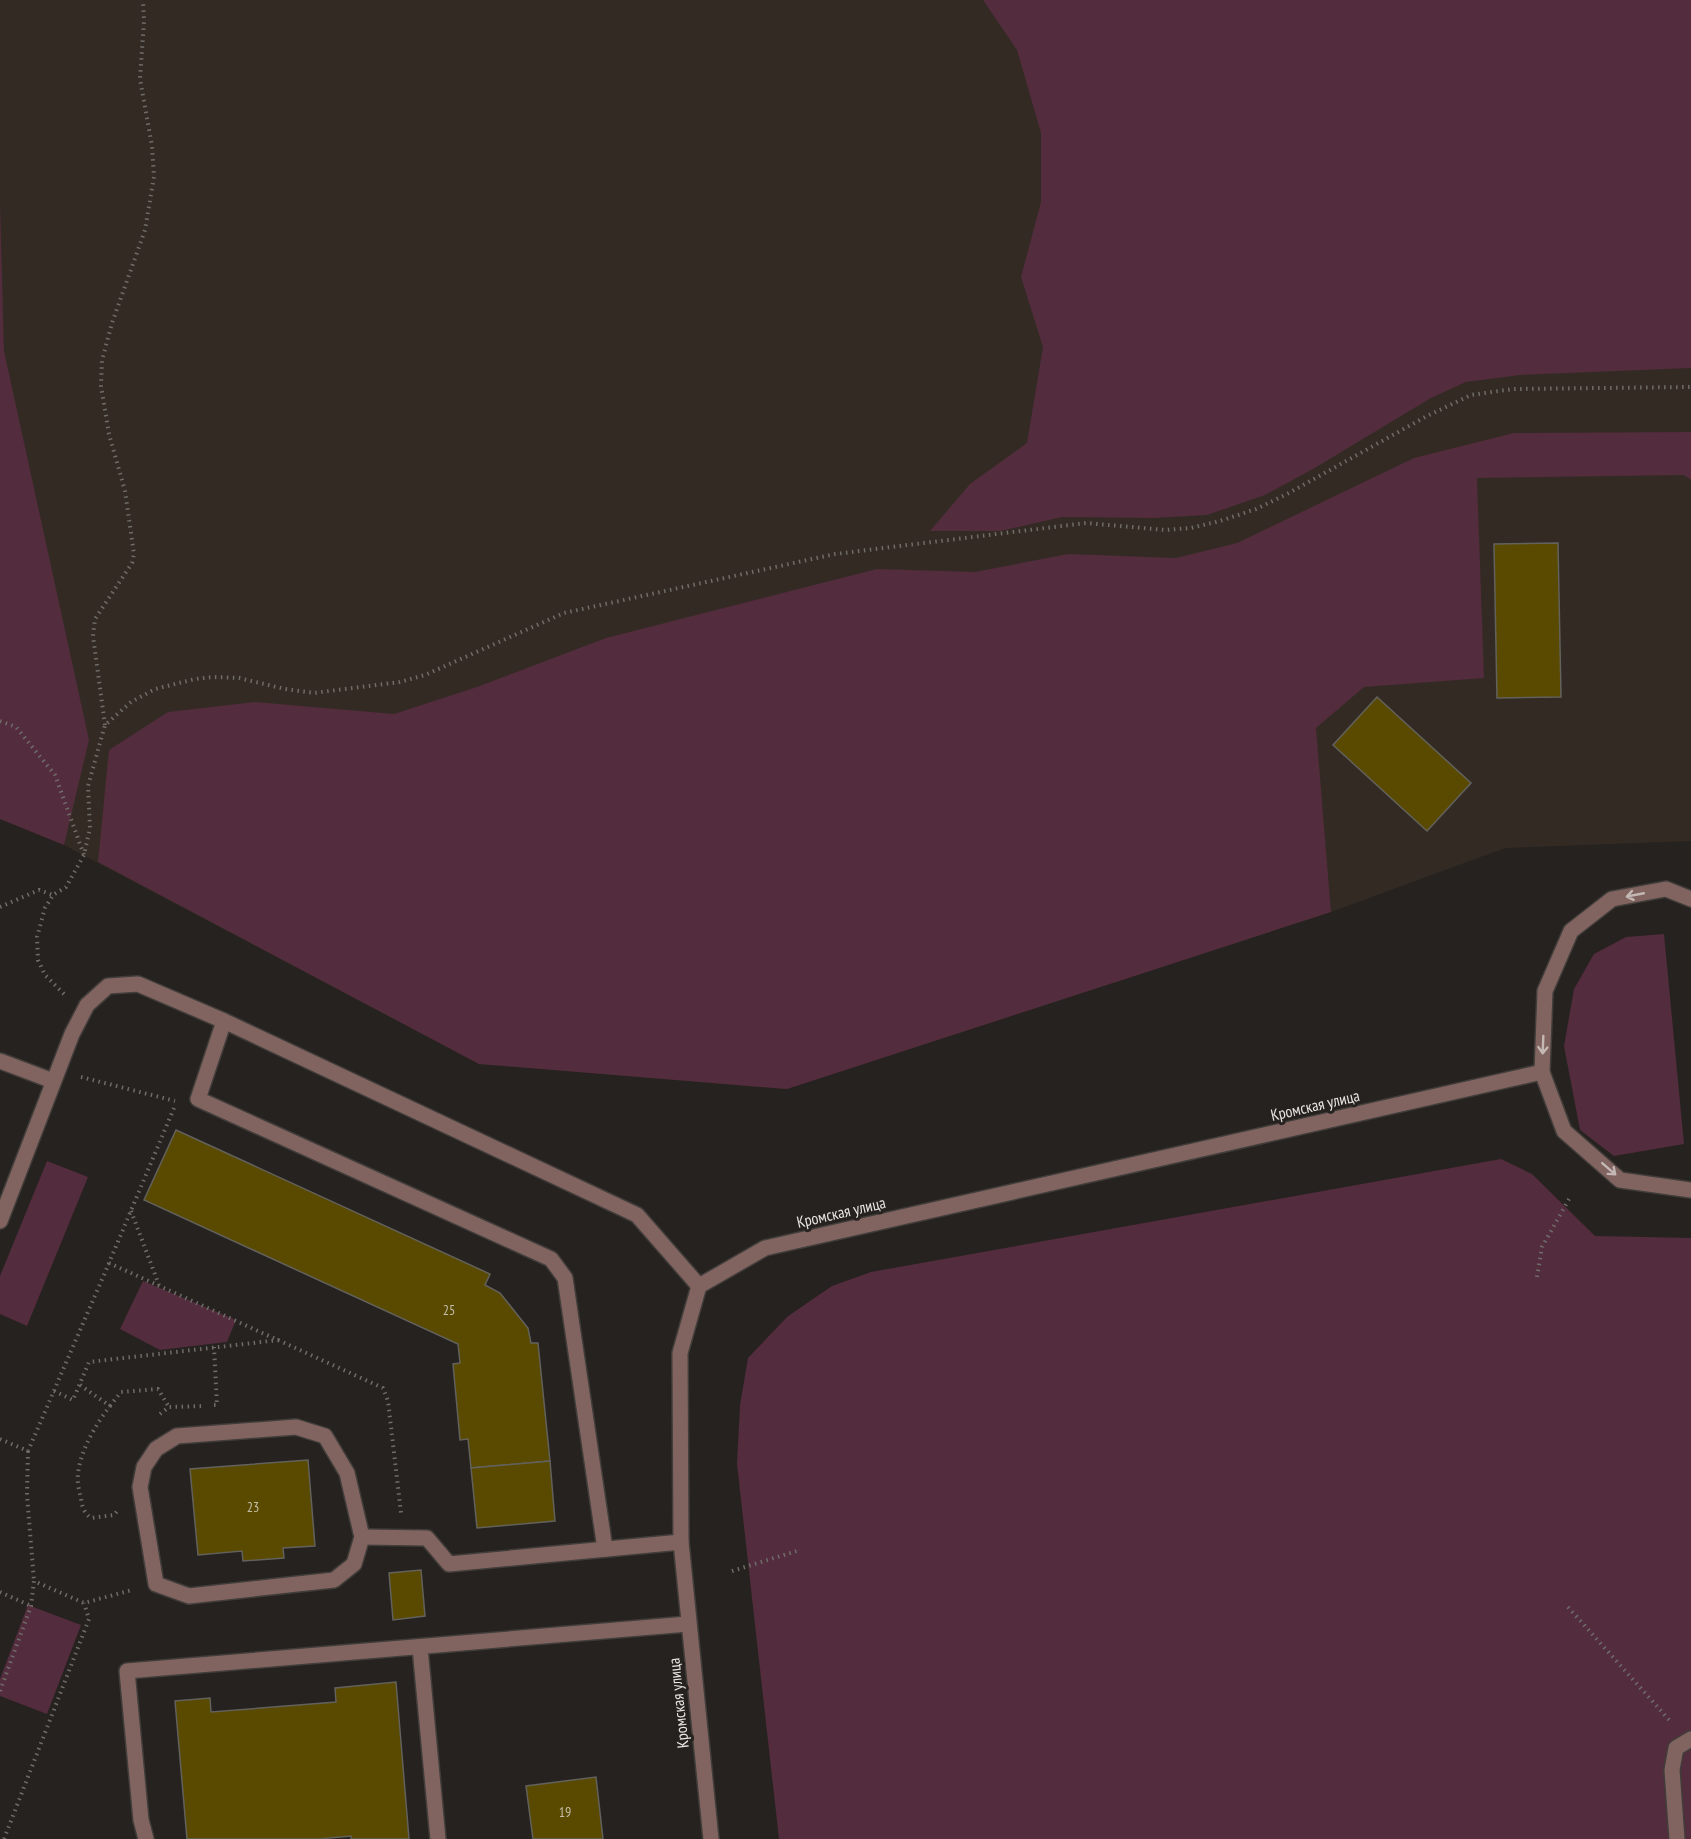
<svg xmlns="http://www.w3.org/2000/svg" width="1691" height="1839" font-family="'PT Sans Narrow',sans-serif">
  <style>
    .built { fill: #332b23 }
    .green { fill: #532c3d }
    .building { fill: #594a00; stroke: #63615c; stroke-width: 1.5 }
    .lines { fill: none; stroke-linecap: round; stroke-linejoin: round }
    .minor-casing { stroke: #413d3a; stroke-width: 18 }
    .path { stroke: #706c69; stroke-width: 4; stroke-dasharray: 1.5 4.5; stroke-linecap: butt }
    .minor { stroke: #816460; stroke-width: 15 }
    .oneway { stroke: #c4b8b5 }
    .labels { text-anchor: middle; dominant-baseline: central; stroke-width: 6; stroke-linejoin: round; paint-order: stroke }
    .number-label { font-size: 14px; fill: #c4beaa }
    .street-label { font-size: 16px; fill: #e8e5e3; stroke: #26221f }
  </style>
  <rect width="100%" height="100%" fill="#26221f"/>
  <path class="built" d="M0 0H1691V841L1505 848 1331 912 787 1089 479 1064 64 845 0 819Z"/>
  <g class="green">
    <path d="M983 0H1691V368L1520 375 1466 382 1431 398 1313 469 1265 495 1207 515 1154 518 1062 517 1000 531H930L970 484 1027 443 1043 347 1021 277 1041 202V133L1017 50Z"/>
    <path d="M0 202 4 351 89 740 64 845 0 819Z"/>
    <path d="M1691 432V480L1684 475 1477 478 1484 678 1364 687 1316 728 1331 912 787 1089 479 1064 98 862 109 750 168 712 255 702 394 714 477 687 606 638 877 569 975 572 1068 554 1176 558 1237 543 1414 458 1514 433Z"/>
    <path d="M1664 934 1684 1144 1614 1156 1580 1130 1564 1046 1574 989 1594 954 1626 937Z"/>
    <path d="M1501 1159 1532 1174 1595 1236 1691 1238V1839H779L737 1464 740 1405 748 1358 787 1317 810 1301 832 1286 871 1272Z"/>
    <path d="M47 1161 88 1177 27 1326 0 1314V1276Z"/>
    <path d="M143 1281 236 1320 227 1342 160 1350 120 1329Z"/>
    <path d="M28 1605 81 1625 47 1714 0 1696V1679Z"/>
  </g>
  <g class="building">
    <path d="M1558 543 1561 697 1497 698 1494 544Z"/>
    <path d="M1377 697 1471 783 1427 831 1333 745Z"/>
    <path d="M176 1130 490 1274 485 1285 500 1293 528 1328 531 1343H538L550 1461 471 1468 468 1439 460 1440 453 1364 460 1363 458 1344 144 1200Z"/>
    <path d="M308 1460 315 1546 283 1548 284 1558 243 1561 242 1551 198 1555 190 1469Z"/>
    <path d="M550 1461 555 1521 477 1528 471 1468Z"/>
    <path d="M421 1570 425 1616 393 1620 389 1573Z"/>
    <path d="M396 1682 409 1839H351V1836L319 1839H187L175 1701 210 1698 211 1712 336 1702 335 1688Z"/>
    <path d="M596 1777 603 1839H533L526 1786Z"/>
  </g>
  <g class="lines">
    <defs>
      <g id="minor">
        <path d="M1691 899 1666 889 1612 899 1571 931 1545 991 1542 1072 1564 1131 1620 1180 1691 1190"/>
        <path d="M224 1021 198 1099 551 1259 565 1278 605 1549"/>
        <path d="M0 1061 53 1081"/>
        <path d="M0 1221 72 1034 87 1005 108 986 138 984 224 1021 637 1215 699 1286"/>
        <path d="M296 1427 325 1436 347 1473 362 1537 354 1564 334 1580 189 1596 156 1584 140 1487 144 1467 156 1449 177 1436Z"/>
        <path d="M362 1537 427 1538 449 1564 681 1542"/>
        <path d="M420 1648 438 1839"/>
        <path d="M146 1839 141 1820 127 1671 688 1624"/>
        <path d="M711 1839 681 1542 680 1353 699 1286 765 1248 1542 1072"/>
        <path d="M1677 1839 1672 1770 1676 1748 1691 1739"/>
      </g>
    </defs>
    <use href="#minor" class="minor-casing"/>
    <g class="path">
      <path d="M0 721 16 727 55 775 84 855"/>
      <path d="M105 725 93 636 95 619 132 563 134 554 125 491 109 434 101 386 102 360 112 323 145 230 154 177 152 146 140 79 144 21 143 0"/>
      <path d="M0 907 39 890 53 895"/>
      <path d="M64 994 45 975 38 960 37 937 45 908 53 895 66 887 84 855 90 828 88 786 105 725 131 702 155 689 195 679 213 677 239 678 285 689 314 693 400 682 425 675 564 613 835 554 1086 523 1165 530 1191 528 1220 521 1256 509 1287 494 1427 416 1471 395 1513 389 1691 387"/>
      <path d="M81 1077 175 1101"/>
      <path d="M174 1108 109 1263 383 1388 388 1401 401 1513"/>
      <path d="M131 1211 159 1285"/>
      <path d="M1537 1277 1542 1247 1569 1199"/>
      <path d="M80 1385 110 1406C96 1424 80 1451 78 1474 77 1482 79 1491 81 1498 82 1507 84 1513 91 1518L114 1515 118 1510"/>
      <path d="M54 1391 73 1400 89 1362 279 1340"/>
      <path d="M214 1405H217L214 1347"/>
      <path d="M110 1406 121 1392 158 1389 169 1407"/>
      <path d="M160 1414 169 1407 204 1406"/>
      <path d="M0 1439 28 1451 109 1263"/>
      <path d="M28 1451 27 1495 34 1581"/>
      <path d="M732 1571 797 1551"/>
      <path d="M0 1592 31 1606"/>
      <path d="M1568 1607 1671 1722"/>
      <path d="M0 1691 31 1606 34 1581 84 1603 132 1590"/>
      <path d="M4 1839 89 1619 84 1603"/>
    </g>
    <use href="#minor" class="minor"/>
  </g>
  <defs><path id="oneway-shaft" d="M-6 0H5M1.5-3L5.5 0L1.5 3" fill="none" stroke-width="1.6" stroke-linecap="round" stroke-linejoin="round" transform="scale(1.5)"/></defs>
  <g class="oneway">
    <use href="#oneway-shaft" transform="translate(1635 895) rotate(169)"/>
    <use href="#oneway-shaft" transform="translate(1543 1045) rotate(92)"/>
    <use href="#oneway-shaft" transform="translate(1609 1169) rotate(41)"/>
  </g>
  <g class="labels">
    <g class="number-label">
      <text x="449" y="1310">25</text>
      <text x="253" y="1507">23</text>
      <text x="565" y="1812">19</text>
    </g>
    <g class="street-label">
      <text transform="translate(1315 1105) rotate(-13)">Кромская улица</text>
      <text transform="translate(841 1212) rotate(-13)">Кромская улица</text>
      <text transform="translate(678 1703) rotate(-96)">Кромская улица</text>
    </g>
  </g>
</svg>
